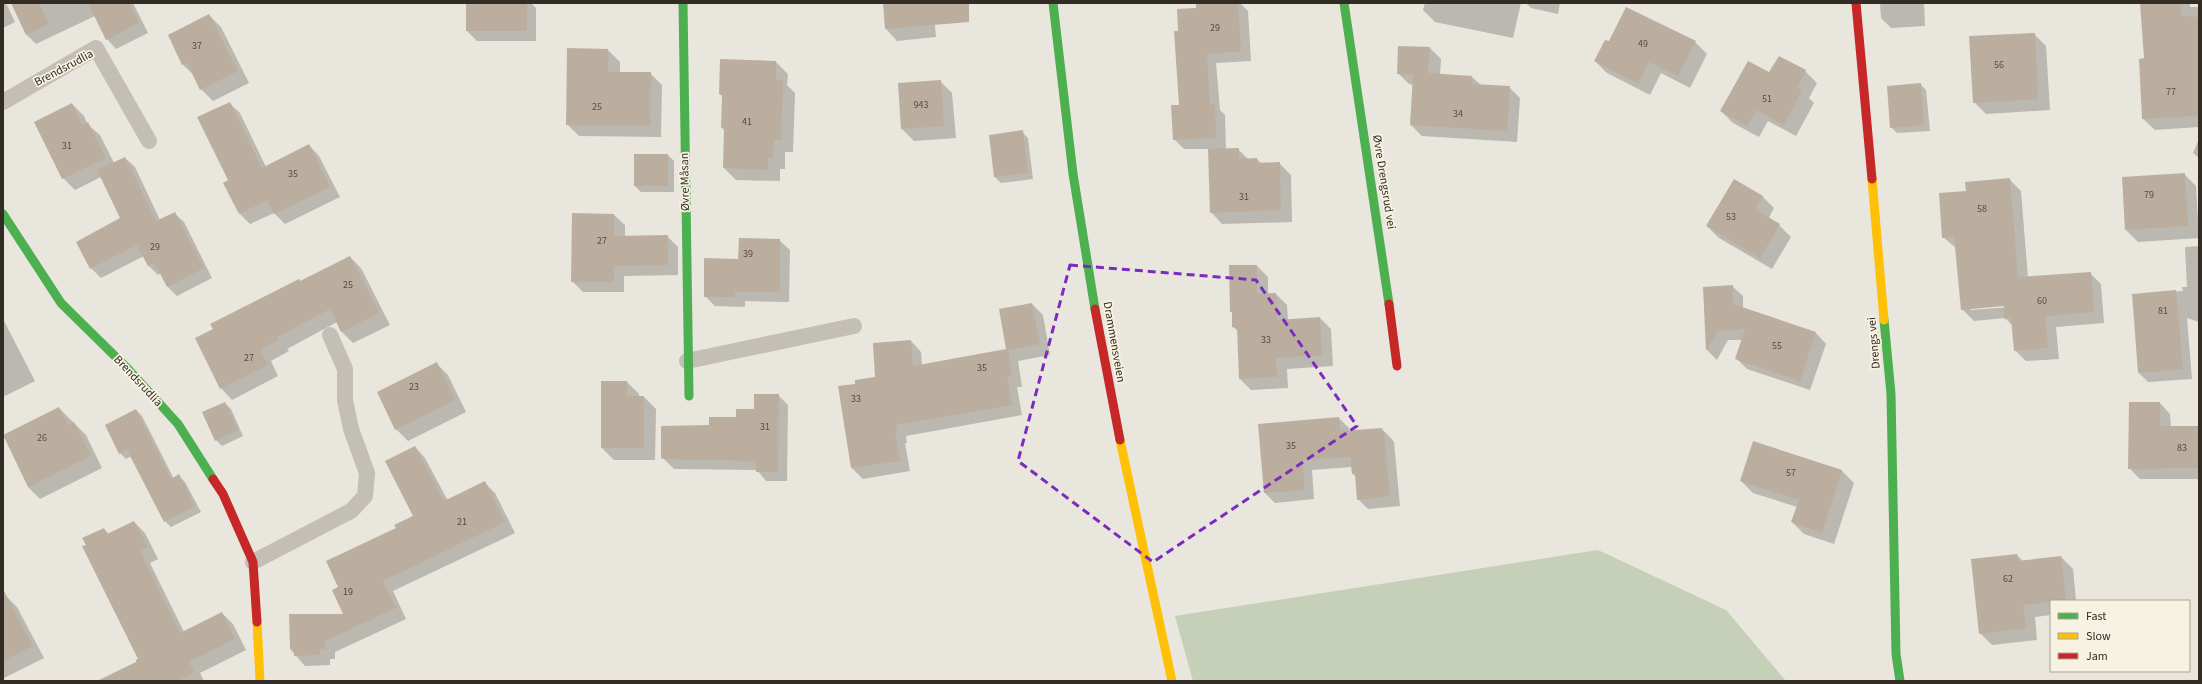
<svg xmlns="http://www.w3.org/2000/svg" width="2202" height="684" font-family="'Source Sans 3',sans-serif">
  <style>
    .green { fill: #c6cfb7 }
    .shadow { fill: #0003; fill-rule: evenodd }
    .building { fill: #bcae9f }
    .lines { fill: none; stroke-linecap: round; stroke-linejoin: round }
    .lane { stroke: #c3beb6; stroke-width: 16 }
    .fast { stroke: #4caf50; stroke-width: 9 }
    .slow { stroke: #ffc107; stroke-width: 9 }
    .jam { stroke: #c62828; stroke-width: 9 }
    .marked { fill: none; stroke: #7b2cbf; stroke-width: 3; stroke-dasharray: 8 5; stroke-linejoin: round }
    .labels { text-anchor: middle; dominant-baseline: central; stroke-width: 3.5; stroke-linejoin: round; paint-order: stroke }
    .number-label { font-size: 10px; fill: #544c44 }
    .street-label { font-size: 12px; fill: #322c25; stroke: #f8f2e3 }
  </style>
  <rect width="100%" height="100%" fill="#e9e6dd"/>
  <path class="green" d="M1598 550 1726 610 1786 681H1193L1175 616Z"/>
  <g class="shadow">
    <path d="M3 3H6L15 22 3 28Z"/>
    <path d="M12 3H133L148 33 116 49 107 39 95 16 36 44 27 35Z"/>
    <path d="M468 3H531L536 8V41H477L467 31Z"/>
    <path d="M884 3H933L936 37 897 41 886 29Z"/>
    <path d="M1200 3H1240L1248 11 1251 61 1216 63 1220 110 1225 115 1226 149H1238L1249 160 1257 159 1261 163H1279L1291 175 1292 222 1222 224 1211 212 1209 149H1184L1174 139 1180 106V32Z"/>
    <path d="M1425 3H1521L1513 38 1435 22 1423 10Z"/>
    <path d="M1526 3H1560L1558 14 1531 8Z"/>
    <path d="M1880 3H1924L1925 26 1891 28 1881 18Z"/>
    <path d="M2141 3H2190V7H2199V127L2155 130 2143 119 2145 59Z"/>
    <path d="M209 15 221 27 249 83 213 101 201 89 195 76 183 65Z"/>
    <path d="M2034 34 2046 46 2050 110 1986 114 1974 102Z"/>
    <path d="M1695 42 1707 54 1690 88 1661 73 1650 95 1607 73 1595 61 1610 43Z"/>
    <path d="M1430 48 1441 59 1440 75 1472 77 1481 85 1509 87 1520 98 1517 142 1422 136 1411 125 1413 85 1409 84 1398 73Z"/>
    <path d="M568 49 608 50 620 62V73H650L662 85 661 137 579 136 567 124Z"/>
    <path d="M1779 57 1805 71 1817 83 1809 98 1814 103 1796 136 1768 121 1759 137 1733 123 1721 111 1770 74Z"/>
    <path d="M776 62 788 74 787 85 795 93 793 152H785V169H780V181L736 180 724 168 725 131 722 128 723 97 720 94Z"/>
    <path d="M940 81 952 93 956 138 914 141 902 129 899 84Z"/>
    <path d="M1920 84 1926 90 1930 131 1897 133 1891 127Z"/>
    <path d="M229 103 240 113 266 167 309 145 319 156 340 197 285 224 274 213 250 224 240 214 224 183 230 181Z"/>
    <path d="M72 104 84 116 87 124 100 135 114 163 125 158 135 167 160 220 174 213 184 222 212 278 177 296 168 287 161 273 158 275 148 265 144 256 101 278 91 268 77 242 121 219 101 177 75 190 63 178Z"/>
    <path d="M1022 132 1028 138 1033 179 1001 183 995 177Z"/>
    <path d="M2199 139V158L2193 153Z"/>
    <path d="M668 155 674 161V192H641L635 186Z"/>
    <path d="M2184 174 2196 186 2199 238 2138 242 2126 230Z"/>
    <path d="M2009 179 2021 191 2028 278 2090 273 2101 284 2104 323 2056 327 2059 359 2026 361 2015 350 2013 326 2005 318 1974 321 1962 309 1956 248 1943 237 1967 192ZM2008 305 2009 307 1971 310V308Z"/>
    <path d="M1762 196 1774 208 1768 219 1779 225 1791 237 1772 269 1719 238 1707 226Z"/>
    <path d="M573 214 614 215 625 225V236H667L678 247V275L624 276V292H583L572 281Z"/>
    <path d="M779 240 790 250 789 302 745 301V307L715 306 705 296 739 260Z"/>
    <path d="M2199 246V322L2187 318 2192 379 2148 382 2139 373 2133 295 2183 291 2182 287H2187L2185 247Z"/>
    <path d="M350 257 361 268 390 325 353 343 342 332 337 322 287 349 289 351 271 361 278 376 232 400 221 388 301 282Z"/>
    <path d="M1257 266 1268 277V294H1276L1287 305 1288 320 1320 318 1331 329 1333 366 1287 369 1288 388 1251 390 1240 379 1238 331 1233 327V313L1231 311Z"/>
    <path d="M1732 286 1743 296V309L1816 333 1826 344 1810 390 1747 369 1736 358 1743 340H1728L1717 360 1707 350 1704 288Z"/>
    <path d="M1032 304 1043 315 1050 355 1018 361 1022 387H1017L1022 415 906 436 907 443H905L910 471 863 479 852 468 839 387 856 385 876 377 911 341 921 352 922 365 1007 350Z"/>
    <path d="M3 319 35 381 5 396 3 394Z"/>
    <path d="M437 364 448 375 466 412 408 441 396 429Z"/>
    <path d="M627 382 639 394V397H644L656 409 655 460H614L602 448Z"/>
    <path d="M778 395 788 405 787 481H766L757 470 674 469 662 457 710 426 755 410Z"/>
    <path d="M225 403 231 409 243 436 222 446 216 440Z"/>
    <path d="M2160 403 2170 414 2171 427H2199V479H2140L2129 468Z"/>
    <path d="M59 408 86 435 102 468 40 499 28 487Z"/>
    <path d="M136 410 142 416 174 479 179 476 185 482 201 512 171 527 165 521 132 456 126 459 120 453Z"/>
    <path d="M1339 418 1349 428V431L1382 429 1392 439 1394 442 1400 506 1368 509 1358 499 1356 477 1353 474 1352 467 1312 470 1314 499 1275 503 1265 493Z"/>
    <path d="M1754 443 1842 471 1854 483 1834 544 1804 534 1792 522 1797 507 1753 493 1741 481Z"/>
    <path d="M415 447 425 458 448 501 485 483 495 493 515 533 393 591 406 619 335 652V659H330V665L305 666 290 649 344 615 339 587 397 529 414 517Z"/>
    <path d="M134 522 145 533 158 559 150 563 184 632 222 613 233 624 246 650 200 673 204 681H104L138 662 139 659 87 546 104 529 109 534Z"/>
    <path d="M2017 555 2023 561 2061 557 2073 569 2076 601H2051V615L2035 617 2037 640 1992 645 1980 633Z"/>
    <path d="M5 595 17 607 44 658 4 678 3 596Z"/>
  </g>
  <g class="building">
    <path d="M11 3H39L49 24 26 35Z"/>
    <path d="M88 3H129L139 23 106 40Z"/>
    <rect x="466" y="3" width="61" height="28"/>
    <path d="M883 3H969V22L885 29Z"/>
    <path d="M1196 3H1238L1241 51 1207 54 1210 104H1215L1216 138 1173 140 1171 105H1179L1174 31H1178L1177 9 1196 8Z"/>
    <path d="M2140 3H2180L2181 16 2199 17V116L2142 119 2139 59 2144 58Z"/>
    <path d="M1626 7 1696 41 1678 76 1649 62 1638 84 1594 61 1605 40 1609 41Z"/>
    <path d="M209 14 238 71 200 90 187 63 182 65 168 35Z"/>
    <path d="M2035 33 2038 99 1973 103 1969 36Z"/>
    <path d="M1398 46 1430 47 1428 73 1472 76V84L1510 86 1507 131 1410 125 1413 75 1397 74Z"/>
    <path d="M567 48 608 49V72H651L650 126 566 125Z"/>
    <path d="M1779 56 1806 70 1797 87 1802 90 1784 125 1756 110 1747 126 1720 111 1748 61 1769 72Z"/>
    <path d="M720 59 776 61V79L783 80 781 140H774L773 158H768V170L723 168 724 128H721L722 95 719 94Z"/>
    <path d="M941 80 944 126 901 129 898 83Z"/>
    <path d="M1921 83 1924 125 1890 128 1887 86Z"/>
    <path d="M230 102 262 168 309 144 330 187 274 214 267 201 239 214 223 183 228 180 197 117Z"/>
    <path d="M72 103 82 125 88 122 106 158 62 179 34 122Z"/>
    <path d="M1023 130 1028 173 994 177 989 135Z"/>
    <path d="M1239 148V159L1257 158V163L1280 162 1281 210 1210 213 1208 149Z"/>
    <rect x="634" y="154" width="34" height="32"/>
    <path d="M125 157 156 221 175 212 204 268 167 287 154 262 148 266 137 245 90 269 76 242 120 218 97 170Z"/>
    <path d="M2185 173 2188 226 2125 230 2122 177Z"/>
    <path d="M2010 178 2018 277 2091 272 2094 312 2045 316 2048 348 2014 351 2011 318 2004 319V306L1961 310 1954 237 1942 238 1939 193 1966 191 1965 182Z"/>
    <path d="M1734 179 1763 196 1755 209 1780 224 1760 258 1706 226Z"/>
    <path d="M572 213 614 214V236L668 235V265L614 266V282H571Z"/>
    <path d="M739 238 780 239V292H735V297H704V258L738 259Z"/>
    <path d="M350 256 379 313 341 332 330 309 277 337 278 340 260 349 268 365 220 389 195 338 213 329 210 324 299 279 300 281Z"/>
    <path d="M1229 265H1257V294L1276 293 1277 320 1320 317 1322 355 1276 358 1277 377 1239 379 1237 328 1232 327V312H1230Z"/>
    <path d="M1733 285V304L1816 332 1800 381 1735 359 1745 329 1718 331 1706 351 1703 287Z"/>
    <path d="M2176 290 2183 369 2138 373 2132 294Z"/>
    <path d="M1032 303 1040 344 1008 350 1012 376 1007 377 1012 405 896 425 897 432 895 433 900 461 851 468 838 386 855 384V380L875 377 873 343 911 340 913 366 1006 349 999 309Z"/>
    <path d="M437 362 455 400 395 430 377 392Z"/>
    <path d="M601 381H627V396H644V448H601Z"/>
    <path d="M754 394H779L778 472H756V461L663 459 661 458V426L709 425V417H736V409H754Z"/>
    <path d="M225 402 238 430 215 441 202 412Z"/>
    <path d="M2129 402H2160V426H2199V468L2128 469Z"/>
    <path d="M59 407 68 425 74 422 91 456 28 487 3 435Z"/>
    <path d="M136 409 171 479 179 474 195 506 164 522 127 450 119 454 105 425Z"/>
    <path d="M1339 417 1340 431 1382 428V431H1384L1390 496 1357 500 1355 474H1352L1350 457 1302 460 1305 490 1264 493 1258 424Z"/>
    <path d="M1753 441 1842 470 1822 533 1791 522 1799 500 1740 481Z"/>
    <path d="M415 446 444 501 485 481 505 522 383 581 396 608 325 641V649H320V655L294 656V649H290L289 614H343L332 590 338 587 326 561 396 528 394 525 413 516 385 461Z"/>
    <path d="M134 521 148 547 140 551 180 633 222 612 235 639 189 662 194 672 178 681H97L136 662V660L138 659 82 546 86 545 82 538 104 528 107 534Z"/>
    <path d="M2017 554 2018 561 2061 556 2066 600 2023 605 2026 628 1979 634 1971 559Z"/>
    <path d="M3 589 33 646 3 661Z"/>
  </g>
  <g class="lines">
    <g class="lane">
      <path d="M3 102 96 48 149 141"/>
      <path d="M687 361 854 326"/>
      <path d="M253 562 351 511 365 496 367 473 351 429 345 400V369L330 335"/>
    </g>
    <g class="fast">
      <path d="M683 3 689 396"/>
      <path d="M1053 3 1073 174 1095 309"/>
      <path d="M1344 3 1389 304"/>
      <path d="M3 214 61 303 128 369 178 424 213 479"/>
      <path d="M1884 320 1891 394 1896 654 1900 681"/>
    </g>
    <g class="slow">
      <path d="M1872 179 1884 320"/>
      <path d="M1120 440 1172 681"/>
      <path d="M257 622 260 681"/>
    </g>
    <g class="jam">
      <path d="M1856 3 1872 179"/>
      <path d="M1389 304 1397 366"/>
      <path d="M1095 309 1120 440"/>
      <path d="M213 479 223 494 253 562 257 622"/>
    </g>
  </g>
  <path class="marked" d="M1070 265 1256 280 1357 426 1153 562 1018 461Z"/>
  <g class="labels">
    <g class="number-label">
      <text x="1215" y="28">29</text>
      <text x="1643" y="44">49</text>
      <text x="197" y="46">37</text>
      <text x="1999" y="65">56</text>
      <text x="2171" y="92">77</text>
      <text x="1767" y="99">51</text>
      <text x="921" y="105">943</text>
      <text x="597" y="107">25</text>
      <text x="1458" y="114">34</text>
      <text x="747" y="122">41</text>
      <text x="67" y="146">31</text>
      <text x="293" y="174">35</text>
      <text x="2149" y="195">79</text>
      <text x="1244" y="197">31</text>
      <text x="1982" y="209">58</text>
      <text x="1731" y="217">53</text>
      <text x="602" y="241">27</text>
      <text x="155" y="247">29</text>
      <text x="748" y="254">39</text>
      <text x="348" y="285">25</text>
      <text x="2042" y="301">60</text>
      <text x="2163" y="311">81</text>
      <text x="1266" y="340">33</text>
      <text x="1777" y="346">55</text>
      <text x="249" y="358">27</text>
      <text x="982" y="368">35</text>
      <text x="414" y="387">23</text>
      <text x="856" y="399">33</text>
      <text x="765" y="427">31</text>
      <text x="42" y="438">26</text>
      <text x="1291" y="446">35</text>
      <text x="2182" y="448">83</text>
      <text x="1791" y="473">57</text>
      <text x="462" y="522">21</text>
      <text x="2008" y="579">62</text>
      <text x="348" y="592">19</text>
    </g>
    <g class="street-label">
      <text transform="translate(64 68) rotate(-28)">Brendsrudlia</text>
      <text transform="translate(685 182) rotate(-91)">Øvre Måsan</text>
      <text transform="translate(1384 182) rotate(81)">Øvre Drengsrud vei</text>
      <text transform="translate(1114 342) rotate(80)">Drammensveien</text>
      <text transform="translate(1874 343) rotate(-95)">Drengs vei</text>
      <text transform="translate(138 381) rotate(47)">Brendsrudlia</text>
    </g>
  </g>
  <rect width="2202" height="684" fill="none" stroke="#322c25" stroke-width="8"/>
  <rect x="2050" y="600" width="140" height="72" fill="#f8f2e3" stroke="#a9a397"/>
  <rect x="2058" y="613" width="20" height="6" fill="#4caf50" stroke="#a9a397"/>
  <text x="2086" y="620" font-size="12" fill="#322c25">Fast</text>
  <rect x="2058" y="633" width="20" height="6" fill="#ffc107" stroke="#a9a397"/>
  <text x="2086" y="640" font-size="12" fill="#322c25">Slow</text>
  <rect x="2058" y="653" width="20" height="6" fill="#c62828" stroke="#a9a397"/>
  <text x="2086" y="660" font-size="12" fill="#322c25">Jam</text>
</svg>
